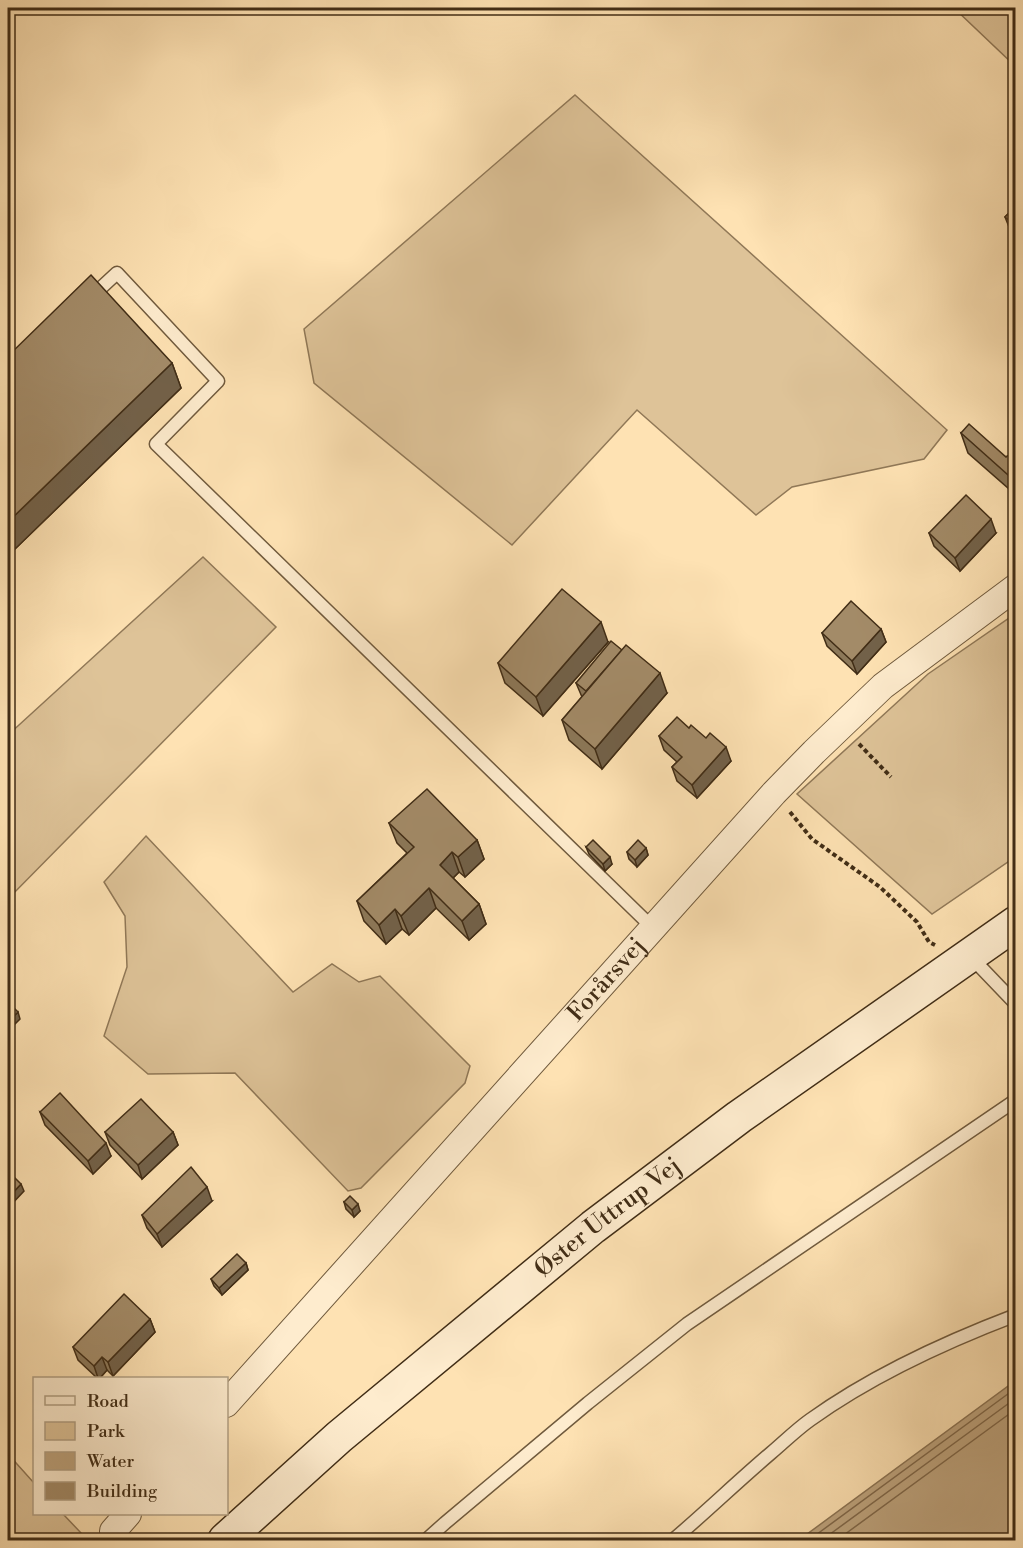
<svg xmlns="http://www.w3.org/2000/svg" width="1023" height="1548" font-family="'Libre Bodoni',serif">
  <style>
    .green { fill: #dec398; stroke: #907857; stroke-width: 1.5 }
    .water { fill: #bea47e; stroke: #8c7454; stroke-width: 1.5 }
    .lines { fill: none; stroke-linecap: round; stroke-linejoin: round }
    .shore { stroke: #80684a; stroke-width: 1.5 }
    .lane-casing { stroke: #705a3d; stroke-width: 15 }
    .street-casing { stroke: #705a3d; stroke-width: 28 }
    .secondary-casing { stroke: #412d16; stroke-width: 36 }
    .path { stroke: #412d16; stroke-width: 4; stroke-dasharray: 4.5 3; stroke-linecap: butt }
    .lane { stroke: #feecce; stroke-width: 12 }
    .street { stroke: #feecce; stroke-width: 26 }
    .secondary { stroke: #feecce; stroke-width: 33 }
    .wall { fill: #8c7859; stroke: #412d16; stroke-width: 1.5 }
    .shaded-wall { fill: #726149; stroke: #412d16; stroke-width: 1.5 }
    .building { fill: #a38b68; stroke: #412d16; stroke-width: 1.5 }
    .labels { text-anchor: middle; dominant-baseline: central; stroke-width: 6; stroke-linejoin: round; paint-order: stroke }
    .street-label { font-size: 24px; fill: #412d16; stroke: #feecce }
  </style>
  <rect width="100%" height="100%" fill="#fee2b3"/>
  <filter id="stains"><feTurbulence type="fractalNoise" baseFrequency=".00333" numOctaves="4"/><feColorMatrix values="0 0 0 0 .2 0 0 0 0 .09 0 0 0 0 .02 0 0 0 .5 -.17"/></filter>
  <radialGradient id="worn" r=".72"><stop offset=".6" stop-color="#630" stop-opacity="0"/><stop offset="1" stop-color="#630" stop-opacity=".3"/></radialGradient>
  <g class="green">
    <path d="M954 8H1015V66Z"/>
    <path d="M575 95 947 430 924 459 792 487 756 515 637 410 512 545 314 383 304 329Z"/>
    <path d="M203 557 276 627 8 899V735Z"/>
    <path d="M1015 614V857L932 914 797 794 928 674Z"/>
    <path d="M146 836 293 992 332 964 359 982 380 976 470 1066 465 1083 361 1188 348 1191 235 1073 148 1074 104 1036 127 967 125 916 104 882Z"/>
    <path d="M8 1454 34 1483V1514H63L82 1534 72 1540H8Z"/>
  </g>
  <path class="water" d="M1015 1381V1540H799Z"/>
  <g class="lines">
    <g class="shore">
      <path d="M809 1540 1016 1388"/>
      <path d="M822 1540 1016 1398"/>
      <path d="M837 1540 1016 1409"/>
    </g>
    <defs>
      <g id="lane">
        <path d="M90 298 117 273 218 381 156 444 653 928"/>
        <path d="M970 956 1016 1004"/>
        <path d="M426 1540 445 1523 588 1403 687 1324 1016 1100"/>
        <path d="M673 1540C706 1512 738 1481 771 1453 784 1442 796 1430 810 1420 871 1376 945 1342 1016 1315"/>
      </g>
      <g id="street">
        <path id="s1" d="M226 1404 774 793 814 752 883 686 1016 587"/>
        <path d="M113 1531 128 1514"/>
      </g>
      <g id="secondary">
        <path id="s2" d="M225 1540 339 1437 593 1227 739 1117 1016 923"/>
      </g>
    </defs>
    <use href="#lane" class="lane-casing"/>
    <use href="#street" class="street-casing"/>
    <use href="#secondary" class="secondary-casing"/>
    <g class="path">
      <path d="M859 744 891 777"/>
      <path d="M790 812 812 839 880 887 917 922 929 942 935 945"/>
    </g>
    <use href="#lane" class="lane"/>
    <use href="#street" class="street"/>
    <use href="#secondary" class="secondary"/>
  </g>
  <g class="wall">
    <path d="M1016 206V239L1013 237 1005 217Z"/>
    <path d="M8 356 172 363 181 388 15 549 8 541Z"/>
    <path d="M961 433 1006 457 1016 451V495L968 453Z"/>
    <path d="M929 533H996L960 571 934 546Z"/>
    <path d="M881 629 886 642 857 674 827 646 822 633Z"/>
    <path d="M608 642 543 716 505 683 498 663Z"/>
    <path d="M576 683 667 693 602 769 569 740 562 720 582 697Z"/>
    <path d="M689 728 731 761 697 798 677 781 672 767 677 762 664 750 659 736Z"/>
    <path d="M389 823 477 840 484 859 465 877 459 872 453 878 479 904 486 924 469 940 436 908 409 935 402 929 386 944 364 921 357 901 407 853 397 843Z"/>
    <path d="M586 847 612 864 605 871 589 854Z"/>
    <path d="M646 848 648 855 637 867 629 859 627 852Z"/>
    <path d="M40 1112 111 1156 93 1174 45 1125Z"/>
    <path d="M105 1132H173L178 1145 142 1179 110 1145Z"/>
    <path d="M212 1201 162 1247 147 1228 142 1215Z"/>
    <path d="M344 1202 360 1211 354 1217 346 1209Z"/>
    <path d="M246 1263 248 1270 222 1295 214 1286 211 1279Z"/>
    <path d="M150 1319 155 1332 113 1376 107 1370 100 1378H97L78 1360 73 1347Z"/>
  </g>
  <g class="shaded-wall">
    <path d="M172 363 181 388 15 549 8 528V522Z"/>
    <path d="M991 519 996 533 960 571 955 558Z"/>
    <path d="M601 622 608 642 543 716 536 697Z"/>
    <path d="M881 629 886 642 857 674 852 661Z"/>
    <path d="M660 673 667 693 602 769 595 749Z"/>
    <path d="M726 747 731 761 697 798 692 785Z"/>
    <path d="M477 840 484 859 465 877 458 857Z"/>
    <path d="M646 848 648 855 637 867 635 860Z"/>
    <path d="M452 852 459 872 447 884 440 865Z"/>
    <path d="M610 857 612 864 605 871 603 864Z"/>
    <path d="M429 888 436 908 409 935 401 916Z"/>
    <path d="M479 904 486 924 469 940 462 921Z"/>
    <path d="M395 909 402 929 386 944 379 925Z"/>
    <path d="M18 1012 20 1019 8 1031V1022Z"/>
    <path d="M173 1132 178 1145 142 1179 138 1165Z"/>
    <path d="M106 1143 111 1156 93 1174 88 1161Z"/>
    <path d="M21 1184 24 1191 8 1208V1198Z"/>
    <path d="M207 1187 212 1201 162 1247 157 1234Z"/>
    <path d="M358 1204 360 1211 354 1217 352 1210Z"/>
    <path d="M246 1263 248 1270 222 1295 219 1288Z"/>
    <path d="M150 1319 155 1332 113 1376 108 1362Z"/>
    <path d="M102 1357 107 1370 100 1378H98L94 1366Z"/>
  </g>
  <g class="building">
    <path d="M1016 206V226L1005 217Z"/>
    <path d="M91 275 172 363 8 522V356Z"/>
    <path d="M969 424 1006 457 1016 451V482L961 433Z"/>
    <path d="M966 495 991 519 955 558 929 533Z"/>
    <path d="M562 589 601 622 536 697 498 663Z"/>
    <path d="M851 601 881 629 852 661 822 633Z"/>
    <path d="M611 641 622 650 586 691 576 683Z"/>
    <path d="M626 645 660 673 595 749 562 720Z"/>
    <path d="M677 717 689 728 691 725 706 738 710 733 726 747 692 785 672 767 682 757 659 736Z"/>
    <path d="M427 789 477 840 458 857 452 852 440 865 479 904 462 921 429 888 401 916 395 909 379 925 357 901 414 847 389 823Z"/>
    <path d="M593 840 610 857 603 864 586 847Z"/>
    <path d="M638 840 646 848 635 860 627 852Z"/>
    <path d="M11 1005 18 1012 8 1022V1009Z"/>
    <path d="M60 1093 106 1143 88 1161 40 1112Z"/>
    <path d="M141 1099 173 1132 138 1165 105 1132Z"/>
    <path d="M191 1167 207 1187 157 1234 142 1215Z"/>
    <path d="M10 1173 21 1184 8 1198V1175Z"/>
    <path d="M350 1196 358 1204 352 1210 344 1202Z"/>
    <path d="M237 1254 246 1263 219 1288 211 1279Z"/>
    <path d="M124 1294 150 1319 108 1362 102 1357 94 1366 73 1347Z"/>
  </g>
  <g class="labels">
    <g class="street-label">
      <text stroke="none"><textPath href="#s1" startOffset="570">Forårsvej</textPath></text>
      <text stroke="none"><textPath href="#s2" startOffset="501">Øster Uttrup Vej</textPath></text>
    </g>
  </g>
  <rect width="1023" height="1548" fill="none" stroke="#fee2b3" stroke-width="30"/>
  <rect x="9" y="9" width="1005" height="1530" fill="none" stroke="#412d16" stroke-width="3"/>
  <rect x="15" y="15" width="993" height="1518" fill="none" stroke="#412d16" stroke-width="1.5"/>
  <rect x="33" y="1377" width="195" height="138" fill="#feecce" stroke="#b2a084" stroke-width="1.5"/>
  <rect x="45" y="1396" width="30" height="9" fill="#feecce" stroke="#b2a084" stroke-width="1.5"/>
  <text x="87" y="1407" font-size="18" fill="#412d16">Road</text>
  <rect x="45" y="1422" width="30" height="18" fill="#dec398" stroke="#b2a084" stroke-width="1.5"/>
  <text x="87" y="1437" font-size="18" fill="#412d16">Park</text>
  <rect x="45" y="1452" width="30" height="18" fill="#bea47e" stroke="#b2a084" stroke-width="1.5"/>
  <text x="87" y="1467" font-size="18" fill="#412d16">Water</text>
  <rect x="45" y="1482" width="30" height="18" fill="#a38b68" stroke="#b2a084" stroke-width="1.5"/>
  <text x="87" y="1497" font-size="18" fill="#412d16">Building</text>
  <rect width="100%" height="100%" filter="url(#stains)"/>
  <rect width="100%" height="100%" fill="url(#worn)"/>
</svg>
